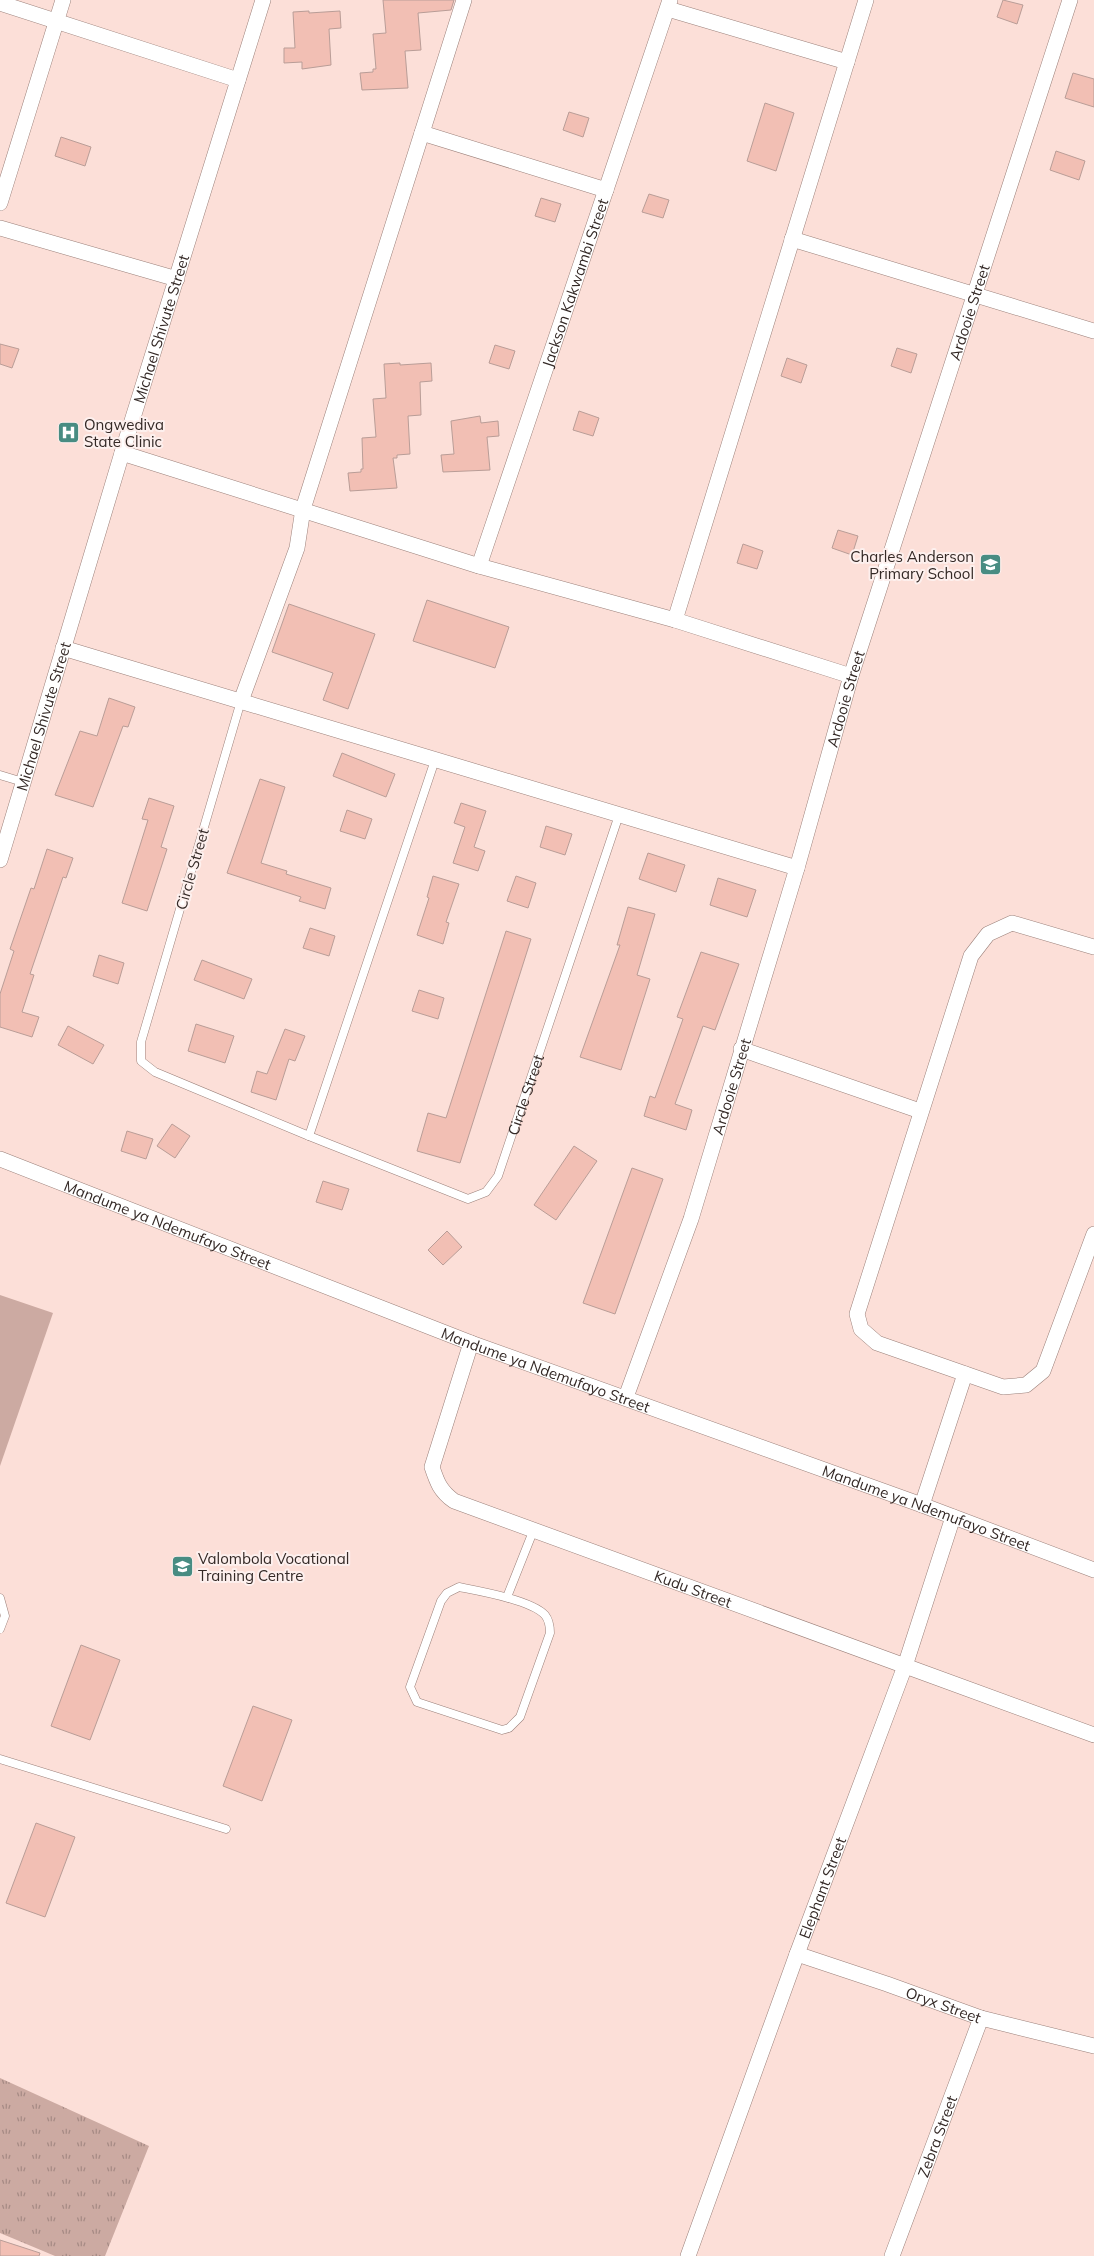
<svg xmlns="http://www.w3.org/2000/svg" width="1094" height="2256" font-family="Mulish,sans-serif">
  <style>
    .grass { fill: url(#grass-tufts) }
    .pitch { fill: #ccaaa2 }
    .building { fill: #f2bfb4; stroke: #b99d97 }
    .lines { fill: none; stroke-linecap: round; stroke-linejoin: round }
    .lane-casing { stroke: #9b807a; stroke-width: 9 }
    .street-casing { stroke: #9b807a; stroke-width: 16 }
    .lane { stroke: #fff; stroke-width: 8 }
    .street { stroke: #fff; stroke-width: 15 }
    .labels { text-anchor: middle; dominant-baseline: central; stroke-width: 4; stroke-linejoin: round; paint-order: stroke }
    .street-label { font-size: 15px; fill: #342926; stroke: #fdf0ee }
    .poi-label { font-size: 15px; fill: #342926; stroke: #fdf0ee; text-anchor: start }
  </style>
  <defs>
    <pattern id="grass-tufts" width="24" height="20" patternUnits="userSpaceOnUse" patternTransform="scale(1.25)"><rect width="24" height="20" fill="#ccaaa2"/><path d="M3 7l-1-3M5 7V3M7 7l1-3M15 17l-1-3M17 17v-4M19 17l1-3" fill="none" stroke="#a68a84"/></pattern>
  </defs>
  <rect width="100%" height="100%" fill="#fcdfd8"/>
  <path class="grass" d="M0 2078 149 2146 105 2256H55L0 2233Z"/>
  <path class="pitch" d="M0 1295 53 1313 0 1466Z"/>
  <g class="building">
    <path d="M383 0H454L451 10 418 13 421 50 405 51 408 88 362 90 360 73 373 72V69H376L373 34 386 33Z"/>
    <path d="M1003 0 1023 5 1017 24 997 17Z"/>
    <path d="M309 11V13L340 11 341 28 329 29 331 65 302 69V62L284 63V48H295L293 12Z"/>
    <path d="M1073 73 1094 79V107L1065 98Z"/>
    <path d="M765 103 794 113 776 171 747 161Z"/>
    <path d="M569 112 589 118 583 137 563 130Z"/>
    <path d="M61 137 91 147 85 166 55 156Z"/>
    <path d="M1056 151 1085 161 1079 180 1050 170Z"/>
    <path d="M649 194 669 200 663 218 642 212Z"/>
    <path d="M541 198 561 204 555 222 535 216Z"/>
    <path d="M0 344 19 349 12 368 0 364Z"/>
    <path d="M495 345 515 351 509 369 489 363Z"/>
    <path d="M897 348 917 354 911 373 891 366Z"/>
    <path d="M787 358 807 365 801 383 781 376Z"/>
    <path d="M400 363V365L431 363 432 381 420 382 421 415 408 416 410 454 397 455V458H393L397 488 350 491 348 473 361 472V469H363L362 438 376 437 373 399 386 398 384 364Z"/>
    <path d="M579 411 599 418 593 436 573 430Z"/>
    <path d="M480 416 481 423 498 421 499 436 487 437 490 470 443 472 441 455 454 454 451 421Z"/>
    <path d="M838 530 858 536 852 555 832 548Z"/>
    <path d="M743 544 763 551 757 569 737 563Z"/>
    <path d="M427 600 509 627 495 668 413 641Z"/>
    <path d="M289 604 375 634 348 709 323 700 333 673 272 652Z"/>
    <path d="M109 698 135 707 128 727 123 726 93 807 55 795 80 731 97 736Z"/>
    <path d="M342 753 395 774 386 797 333 776Z"/>
    <path d="M260 779 285 787 261 863 287 871 286 874 331 888 325 909 299 901 301 897 227 873Z"/>
    <path d="M149 798 174 806 161 847 167 849 147 911 122 903 148 820 142 819Z"/>
    <path d="M461 803 486 811 474 847 485 851 478 871 453 863 465 827 454 823Z"/>
    <path d="M347 810 372 819 365 839 340 831Z"/>
    <path d="M546 826 572 834 565 855 540 847Z"/>
    <path d="M47 849 73 858 66 878 63 877 30 974 34 975 22 1012 39 1017 32 1037 0 1027V994L14 951 10 949 31 888 34 889Z"/>
    <path d="M648 853 685 865 676 892 639 879Z"/>
    <path d="M433 876 459 884 446 922 449 923 443 944 417 935 429 898 427 897Z"/>
    <path d="M516 876 536 883 528 908 507 901Z"/>
    <path d="M718 878 756 890 747 917 710 905Z"/>
    <path d="M628 907 655 914 637 975 650 979 621 1070 580 1057 620 945H617Z"/>
    <path d="M310 928 335 936 329 956 303 948Z"/>
    <path d="M506 931 531 939 460 1163 417 1151 428 1113 446 1118Z"/>
    <path d="M701 952 739 964 715 1030 703 1026 675 1104 692 1110 686 1130 644 1116 650 1096 655 1098 683 1019 677 1017Z"/>
    <path d="M99 955 124 963 118 984 93 976Z"/>
    <path d="M202 960 252 979 244 999 194 980Z"/>
    <path d="M419 990 444 998 438 1019 412 1011Z"/>
    <path d="M196 1024 234 1036 225 1063 188 1051Z"/>
    <path d="M68 1026 104 1045 93 1064 58 1045Z"/>
    <path d="M285 1029 305 1036 295 1061 289 1059 276 1100 251 1092 257 1071 267 1074Z"/>
    <path d="M172 1124 190 1136 175 1158 157 1146Z"/>
    <path d="M127 1131 153 1139 146 1159 121 1151Z"/>
    <path d="M574 1146 597 1161 556 1220 534 1205Z"/>
    <path d="M632 1168 663 1179 615 1314 583 1303Z"/>
    <path d="M323 1181 349 1189 342 1210 316 1202Z"/>
    <path d="M447 1231 462 1247 443 1265 428 1250Z"/>
    <path d="M81 1645 120 1660 90 1740 51 1726Z"/>
    <path d="M253 1706 292 1720 262 1801 223 1786Z"/>
    <path d="M36 1823 75 1837 45 1917 6 1903Z"/>
    <path d="M0 2240 40 2253 39 2256H0Z"/>
  </g>
  <g class="lines">
    <defs>
      <g id="lane">
        <path id="s1" d="M241 701 141 1042V1061L155 1072 309 1136 468 1199 486 1192 498 1176 619 815"/>
        <path d="M0 775 23 782"/>
        <path d="M309 1136 435 760"/>
        <path d="M459 1587C479 1591 531 1600 545 1615 549 1620 550 1626 550 1633L520 1717 509 1728 502 1730 417 1702 410 1687 441 1601 447 1593Z"/>
        <path d="M507 1597 534 1529"/>
        <path d="M0 1598 5 1616 0 1629"/>
        <path d="M0 1759 226 1829"/>
      </g>
      <g id="street">
        <path d="M0 3 238 80"/>
        <path d="M668 9 847 62"/>
        <path d="M422 133 606 190"/>
        <path d="M0 203 63 0"/>
        <path d="M0 228 177 279"/>
        <path d="M792 239 1094 331"/>
        <path d="M122 453 479 566 675 620 851 676"/>
        <path id="s2" d="M479 566 670 0"/>
        <path d="M675 620 866 0"/>
        <path d="M63 648 797 868"/>
        <path d="M241 701 297 548 303 509 464 0"/>
        <path id="s3" d="M0 860 122 453 263 0"/>
        <path d="M1094 947 1012 923 988 934 971 956 857 1314 861 1329 877 1343 1003 1387 1026 1385 1043 1371 1094 1234"/>
        <path d="M741 1049 920 1111"/>
        <path id="s4" d="M0 1159 471 1343 922 1505 1094 1570"/>
        <path id="s5" d="M471 1343 432 1467C437 1482 440 1491 454 1501L1094 1735"/>
        <path id="s6" d="M626 1397 691 1219 797 868 851 676 1070 0"/>
        <path d="M922 1505 965 1374"/>
        <path id="s7" d="M797 1954 887 1984 981 2018 1094 2046"/>
        <path id="s8" d="M688 2256 797 1954 905 1666 953 1517"/>
        <path id="s9" d="M892 2256 981 2018"/>
      </g>
    </defs>
    <use href="#lane" class="lane-casing"/>
    <use href="#street" class="street-casing"/>
    <use href="#lane" class="lane"/>
    <use href="#street" class="street"/>
  </g>
  <defs>
    <symbol id="hospital-square" viewBox="-11 -11 22 22"><rect x="-9" y="-9" width="18" height="18" rx="4" fill="#488c82" stroke="#fdf0ee"/><path d="M-5-5h3v3.5h4V-5h3V5h-3V1.5h-4V5h-3Z" fill="#fff"/></symbol>
    <symbol id="school-square" viewBox="-11 -11 22 22"><rect x="-9" y="-9" width="18" height="18" rx="4" fill="#488c82" stroke="#fdf0ee"/><path d="M0-5L7-2L0 1L-7-2ZM-4 1L0 2.5L4 1V4Q0 6-4 4Z" fill="#fff"/></symbol>
  </defs>
  <g fill-rule="evenodd">
    <use href="#hospital-square" x="56" y="420" width="25" height="25"/>
    <use href="#school-square" x="978" y="552" width="25" height="25"/>
    <use href="#school-square" x="170" y="1554" width="25" height="25"/>
  </g>
  <g class="labels">
    <g class="street-label">
      <text stroke="none"><textPath href="#s2" startOffset="299">Jackson Kakwambi Street</textPath></text>
      <text stroke="none"><textPath href="#s6" startOffset="1138">Ardooie Street</textPath></text>
      <text stroke="none"><textPath href="#s3" startOffset="555">Michael Shivute Street</textPath></text>
      <text stroke="none"><textPath href="#s6" startOffset="732">Ardooie Street</textPath></text>
      <text stroke="none"><textPath href="#s3" startOffset="150">Michael Shivute Street</textPath></text>
      <text transform="translate(192 869) rotate(-74)">Circle Street</text>
      <text stroke="none"><textPath href="#s6" startOffset="328">Ardooie Street</textPath></text>
      <text stroke="none"><textPath href="#s1" startOffset="855">Circle Street</textPath></text>
      <text stroke="none"><textPath href="#s4" startOffset="180">Mandume ya Ndemufayo Street</textPath></text>
      <text stroke="none"><textPath href="#s4" startOffset="585">Mandume ya Ndemufayo Street</textPath></text>
      <text stroke="none"><textPath href="#s4" startOffset="990">Mandume ya Ndemufayo Street</textPath></text>
      <text stroke="none"><textPath href="#s5" startOffset="426">Kudu Street</textPath></text>
      <text stroke="none"><textPath href="#s8" startOffset="392">Elephant Street</textPath></text>
      <text stroke="none"><textPath href="#s7" startOffset="155">Oryx Street</textPath></text>
      <text stroke="none"><textPath href="#s9" startOffset="128">Zebra Street</textPath></text>
    </g>
    <g class="poi-label">
      <text x="84" y="424">Ongwediva<tspan x="84" dy="17">State Clinic</tspan></text>
      <text x="974" y="556" text-anchor="end">Charles Anderson<tspan x="974" dy="17">Primary School</tspan></text>
      <text x="198" y="1558">Valombola Vocational<tspan x="198" dy="17">Training Centre</tspan></text>
    </g>
  </g>
</svg>
